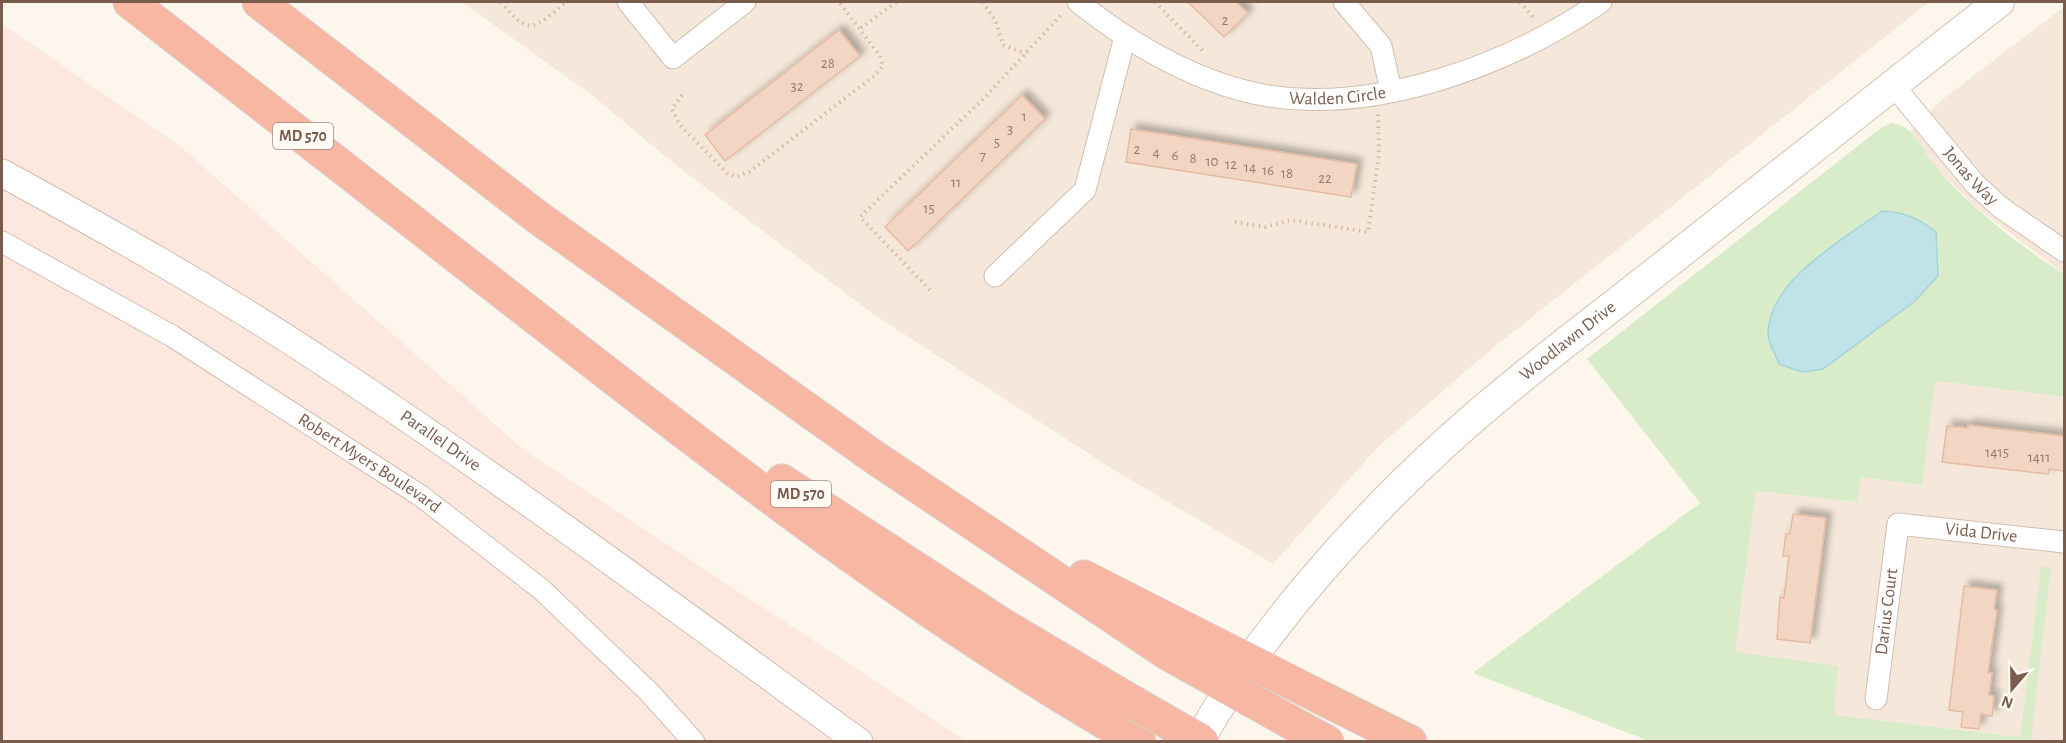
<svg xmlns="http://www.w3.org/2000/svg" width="2066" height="743" font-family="'Alegreya Sans',sans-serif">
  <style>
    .residential { fill: #f5e8da }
    .commercial { fill: #fde8e0 }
    .green { fill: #d8ecc9 }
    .water { fill: #bfe3e8; stroke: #a5d3da; stroke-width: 1.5 }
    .building { fill: #f3d5c3; stroke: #e6bba3; stroke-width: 1.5; filter: url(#shadow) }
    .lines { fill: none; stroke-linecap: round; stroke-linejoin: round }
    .minor-casing { stroke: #d1beb0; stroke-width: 23 }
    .tertiary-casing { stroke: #d1beb0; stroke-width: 29 }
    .secondary-casing { stroke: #d6c0b0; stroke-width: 32 }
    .motorway-casing { stroke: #dad1cd; stroke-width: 35 }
    .path { stroke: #d9b8a5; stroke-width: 4; stroke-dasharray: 1.5 4.5; stroke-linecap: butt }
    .minor { stroke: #fff; stroke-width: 21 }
    .tertiary { stroke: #fff; stroke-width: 27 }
    .secondary { stroke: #fff; stroke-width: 30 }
    .motorway { stroke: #f7b7a3; stroke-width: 33 }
    .motorway-bridge-casing { stroke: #dad1cd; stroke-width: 35; stroke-linecap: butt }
    .motorway-bridge { stroke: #f7b7a3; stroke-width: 33 }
    .labels { text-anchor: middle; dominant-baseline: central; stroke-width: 5; stroke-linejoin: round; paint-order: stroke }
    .number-label { font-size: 15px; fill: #987a6a }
    .shield { fill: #fffaf3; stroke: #a28b7f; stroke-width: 1.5 }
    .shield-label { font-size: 16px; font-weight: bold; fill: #7a5c4d }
    .street-label { font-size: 18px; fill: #7a5c4d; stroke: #fffaf3 }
  </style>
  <defs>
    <filter id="shadow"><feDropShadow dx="5.5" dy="-5.5" stdDeviation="3" flood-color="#0004"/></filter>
  </defs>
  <rect width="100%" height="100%" fill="#fdf6ec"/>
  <g class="residential">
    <path d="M462 2H1929L1488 352 1378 447 1273 564 1111 468 876 316 672 162 593 96Z"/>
    <path d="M2064 7V274L1976 207 1936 168 1910 131 1943 99Z"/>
    <path d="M1934 381 2064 397V741L2030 739 2051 568 2041 567 2020 737 1833 715 1735 652 1756 491 1857 502 1861 477Z"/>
  </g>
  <path class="commercial" d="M2 24 181 147 525 451 966 741H2Z"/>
  <path class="green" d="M1892 123C1914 125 1923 152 1936 167 1966 204 2024 249 2064 274V397L1935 381 1922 485 1861 477 1857 502 1756 491 1735 652 1838 666 1834 715 2020 737 2041 566 2051 568 2031 739 2048 741H1649L1473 673 1700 503 1587 359 1882 127Z"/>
  <path class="water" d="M1882 211C1905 212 1918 218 1936 232L1938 276 1915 301 1823 369 1802 372 1779 364C1776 355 1768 343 1768 333 1770 279 1843 240 1882 211Z"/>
  <g class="building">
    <path d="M1188 2H1236L1248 13 1224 37Z"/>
    <path d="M839 30 860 56 725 161 705 135Z"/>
    <path d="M1022 95 1045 119 908 251 885 227Z"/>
    <path d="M1131 129 1357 164 1351 197 1126 162Z"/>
    <path d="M1968 425 2064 436V471L2049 469 2048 474 1942 462 1947 426 1968 428Z"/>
    <path d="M1793 514 1826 518 1810 643 1777 639 1780 597 1784 598 1789 556H1783L1786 534H1790Z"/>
    <path d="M1964 586 1997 590 1994 609 1997 610 1988 673H1992L1989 695 1994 696 1992 716 1981 714 1979 729 1961 727 1963 712 1949 710Z"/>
  </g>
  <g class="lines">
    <defs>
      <g id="minor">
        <path d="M628 2 673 58 745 2"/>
        <path id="s1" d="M1078 2C1131 44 1194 82 1263 95 1375 115 1509 65 1601 2"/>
        <path d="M1344 2 1381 46 1391 90"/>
        <path id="s2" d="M1893 85 1975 184 2000 207 2064 251"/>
        <path id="s3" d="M2 242 172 336 421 496 541 589 649 692 694 742"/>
        <path d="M995 276 1085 190 1125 37"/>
        <path id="s4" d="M1876 699 1898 524 2064 542"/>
      </g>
      <g id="tertiary">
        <path id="s5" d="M2 173C110 232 219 293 323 362 506 482 682 613 859 742"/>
      </g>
      <g id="secondary">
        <path id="s6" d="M1198 742C1259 633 1352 529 1443 445 1512 382 1588 326 1661 268 1774 179 1886 90 1999 2"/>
      </g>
      <g id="motorway">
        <path d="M130 2C277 116 424 231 572 346 754 487 938 628 1139 742"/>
        <path d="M259 2 540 219 874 457 1167 653"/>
        <path d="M782 481 1001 624 1134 703"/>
        <path d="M1084 577 1184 628"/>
        <path d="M1322 698 1410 742"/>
        <path d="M1301 728 1327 742"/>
      </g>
    </defs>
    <use href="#minor" class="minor-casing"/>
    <use href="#tertiary" class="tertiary-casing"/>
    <use href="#secondary" class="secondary-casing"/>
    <use href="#motorway" class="motorway-casing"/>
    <g class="path">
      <path d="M501 2C531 39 534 27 567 2"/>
      <path d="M983 2 996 22 1003 45 1026 54"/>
      <path d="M1155 2 1205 53"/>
      <path d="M1520 2 1533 17"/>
      <path d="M861 28 896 2"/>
      <path d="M682 95 672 109 679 124 728 174 736 177 749 172 874 76 883 66 880 56 839 2"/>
      <path d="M1235 222 1265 227 1291 220 1368 232 1379 154 1378 114"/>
      <path d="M930 290 860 217 984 98 1063 13"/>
    </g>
    <use href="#minor" class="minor"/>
    <use href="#tertiary" class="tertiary"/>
    <use href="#secondary" class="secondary"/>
    <use href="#motorway" class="motorway"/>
    <defs>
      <g id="motorway-bridge">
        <path d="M1184 628 1322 698"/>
        <path d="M1167 653 1301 728"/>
        <path d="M1134 703 1202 742"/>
      </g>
    </defs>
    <use href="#motorway-bridge" class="motorway-bridge-casing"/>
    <use href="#motorway-bridge" class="motorway-bridge"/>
  </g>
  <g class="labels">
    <g class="number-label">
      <text x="1225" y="20">2</text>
      <text x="828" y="63">28</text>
      <text x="797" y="86">32</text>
      <text x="1024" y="116">1</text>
      <text x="1010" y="129">3</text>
      <text x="997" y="142">5</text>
      <text x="1137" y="149">2</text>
      <text x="1156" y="152">4</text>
      <text x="1175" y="155">6</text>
      <text x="983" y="156">7</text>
      <text x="1193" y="158">8</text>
      <text x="1212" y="161">10</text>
      <text x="1231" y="164">12</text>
      <text x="1250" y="167">14</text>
      <text x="1268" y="170">16</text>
      <text x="1287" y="173">18</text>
      <text x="1325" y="178">22</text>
      <text x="956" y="182">11</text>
      <text x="929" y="208">15</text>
      <text x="1997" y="452">1415</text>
      <text x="2039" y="457">1411</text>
    </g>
    <g class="shield">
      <rect x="273" y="123" width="60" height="26" rx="4.5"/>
      <rect x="771" y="481" width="60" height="26" rx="4.5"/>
    </g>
    <g class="shield-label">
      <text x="303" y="136">MD 570</text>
      <text x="801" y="494">MD 570</text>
    </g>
    <g class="street-label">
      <text stroke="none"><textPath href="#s1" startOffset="284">Walden Circle</textPath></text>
      <text stroke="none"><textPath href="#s2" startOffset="120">Jonas Way</textPath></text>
      <text stroke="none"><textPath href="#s6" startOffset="549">Woodlawn Drive</textPath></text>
      <text stroke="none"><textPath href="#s5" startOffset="514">Parallel Drive</textPath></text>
      <text stroke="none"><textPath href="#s3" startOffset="429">Robert Myers Boulevard</textPath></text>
      <text stroke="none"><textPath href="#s4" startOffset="260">Vida Drive</textPath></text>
      <text stroke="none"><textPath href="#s4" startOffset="88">Darius Court</textPath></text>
    </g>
  </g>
  <rect width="2066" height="743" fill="none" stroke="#7a5c4d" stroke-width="6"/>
  <g transform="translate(2012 689) rotate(200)" stroke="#fffaf3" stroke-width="4.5" paint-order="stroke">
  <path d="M0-4.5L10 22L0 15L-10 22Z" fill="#7a5c4d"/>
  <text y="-9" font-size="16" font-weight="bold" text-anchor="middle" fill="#7a5c4d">N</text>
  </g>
</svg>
